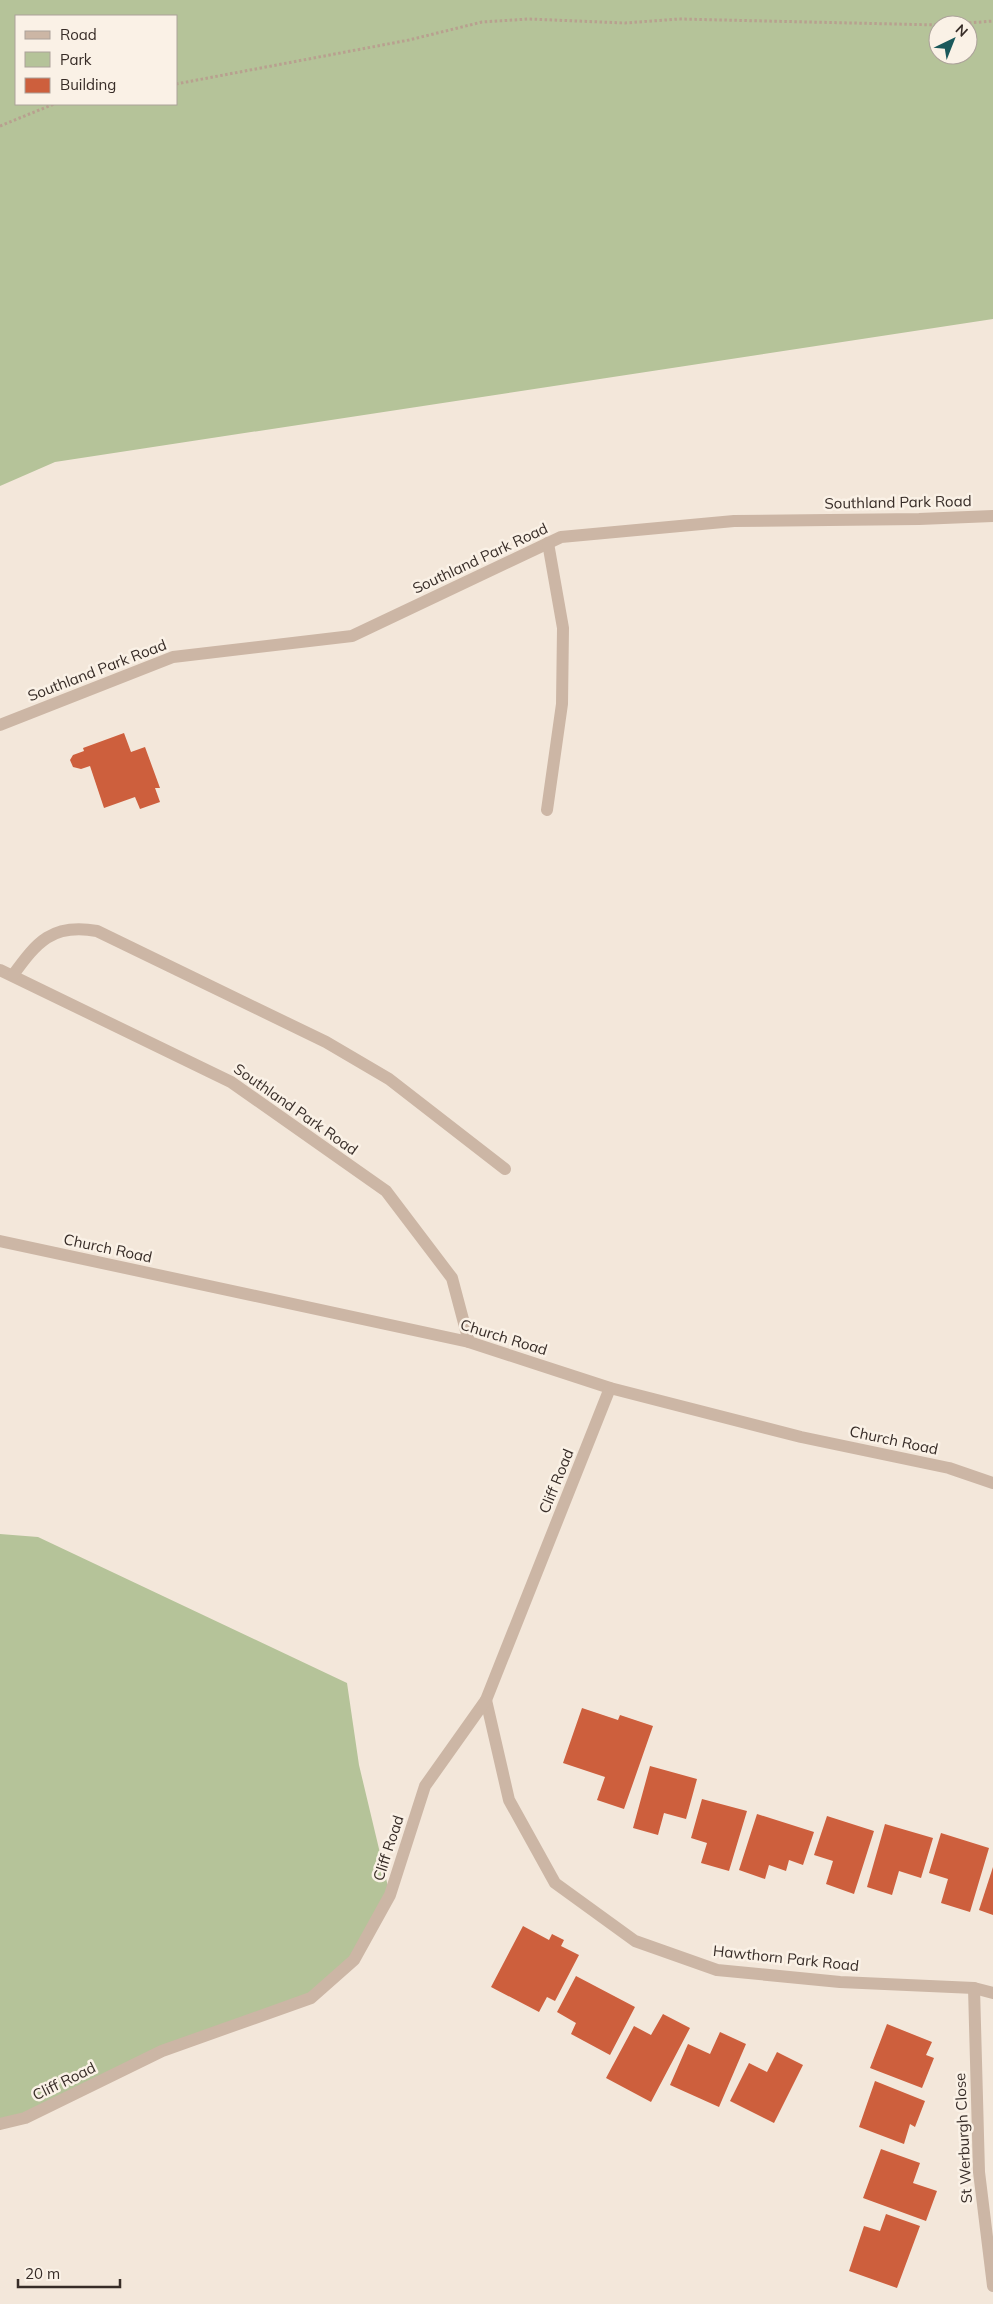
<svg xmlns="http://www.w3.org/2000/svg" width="993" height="2304" font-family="Mulish,sans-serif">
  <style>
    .green { fill: #b5c399; fill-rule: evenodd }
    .building { fill: #cd5f3d }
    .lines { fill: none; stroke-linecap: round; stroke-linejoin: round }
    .path { stroke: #b8a08f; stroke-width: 3; stroke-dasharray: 2.5 2.5; stroke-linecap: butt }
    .minor { stroke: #ccb6a5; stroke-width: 12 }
    .labels { text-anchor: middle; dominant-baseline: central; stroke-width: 5; stroke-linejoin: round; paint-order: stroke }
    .street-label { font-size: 15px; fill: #372c27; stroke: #faf1e6 }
  </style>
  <rect width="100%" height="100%" fill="#f3e7da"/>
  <g class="green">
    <path d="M0 0H993V319L55 462 0 486ZM176 16V104H16V16ZM938 25H968V55H938Z"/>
    <path d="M0 1534 38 1537 347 1683 359 1765 390 1895 354 1960 311 1998 162 2051 42 2110 0 2120Z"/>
  </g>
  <g class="building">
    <path d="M124 733 131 752 145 747 160 788H155L160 802 140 809 135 797 104 808 90 766 81 769 73 767 70 760 73 755 84 751 83 748Z"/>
    <path d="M582 1708 618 1720 620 1715 653 1726 624 1809 597 1800 605 1777 563 1763Z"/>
    <path d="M650 1766 697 1779 686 1819 664 1813 658 1835 633 1828Z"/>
    <path d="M702 1799 747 1811 729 1871 701 1863 707 1843 691 1838Z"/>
    <path d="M757 1814 814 1832 803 1865 789 1860 786 1871 769 1865 765 1879 739 1870Z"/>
    <path d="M827 1816 874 1831 854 1894 826 1884 833 1861 814 1855Z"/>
    <path d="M885 1824 933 1838 921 1878 899 1871 892 1895 867 1887Z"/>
    <path d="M941 1833 989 1848 970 1912 941 1903 948 1879 929 1873Z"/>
    <path d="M993 1867V1915L979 1910Z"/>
    <path d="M523 1926 549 1940 552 1934 564 1940 561 1946 579 1955 555 2001 547 1997 539 2012 491 1987Z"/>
    <path d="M576 1976 635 2007 610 2055 571 2034 576 2023 557 2012Z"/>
    <path d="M663 2014 690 2028 651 2102 606 2078 634 2026 651 2035Z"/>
    <path d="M887 2024 932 2042 926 2055 934 2058 922 2088 870 2068Z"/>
    <path d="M720 2032 746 2044 719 2107 670 2085 688 2044 710 2054Z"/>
    <path d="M777 2052 803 2065 774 2123 730 2101 749 2063 767 2072Z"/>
    <path d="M875 2081 925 2101 915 2127 910 2124 904 2144 859 2127Z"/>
    <path d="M881 2149 920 2163 913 2183 937 2191 926 2221 863 2198Z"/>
    <path d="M886 2214 920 2226 897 2288 849 2271 864 2226 880 2231Z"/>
  </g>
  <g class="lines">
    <g class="path">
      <path d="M944 25 993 21"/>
      <path d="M176 84 409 40 482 22 529 19 625 23 679 19 938 25"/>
      <path d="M0 126 54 104"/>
    </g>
    <g class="minor">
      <path d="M0 725 173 657 352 636 561 537 734 521 919 519 993 516"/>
      <path d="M547 810 562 704 563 628 548 543"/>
      <path d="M0 970 231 1082 386 1191 452 1278 469 1342"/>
      <path d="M13 975C37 942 52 923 97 931L326 1042 389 1079 505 1169"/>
      <path d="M0 1241 469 1342 610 1388 801 1437 949 1468 993 1483"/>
      <path d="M486 1700 509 1800 555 1883 635 1941 717 1970 840 1982 974 1988 993 1993"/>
      <path d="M974 1988 979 2172 993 2286"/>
      <path d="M0 2124 25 2118 162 2051 311 1998 354 1960 390 1895 425 1786 486 1700 610 1388"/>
    </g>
  </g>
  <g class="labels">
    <g class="street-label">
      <text transform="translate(898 502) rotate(-1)">Southland Park Road</text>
      <text transform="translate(480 558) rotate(-25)">Southland Park Road</text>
      <text transform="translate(97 670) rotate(-21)">Southland Park Road</text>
      <text transform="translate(296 1109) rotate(35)">Southland Park Road</text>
      <text transform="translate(108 1248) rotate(12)">Church Road</text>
      <text transform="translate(504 1337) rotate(17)">Church Road</text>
      <text transform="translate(894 1440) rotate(12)">Church Road</text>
      <text transform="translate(556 1481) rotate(-68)">Cliff Road</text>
      <text transform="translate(388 1848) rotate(-72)">Cliff Road</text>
      <text transform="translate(786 1958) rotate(6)">Hawthorn Park Road</text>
      <text transform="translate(64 2081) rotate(-26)">Cliff Road</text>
      <text transform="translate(963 2138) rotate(-93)">St Werburgh Close</text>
    </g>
  </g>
  <rect x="15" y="15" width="162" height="90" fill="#faf1e6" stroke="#aca29a"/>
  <rect x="25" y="31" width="25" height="8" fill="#ccb6a5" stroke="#aca29a"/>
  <text x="60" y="40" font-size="15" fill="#372c27">Road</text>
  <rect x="25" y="52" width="25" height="15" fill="#b5c399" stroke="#aca29a"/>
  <text x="60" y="65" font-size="15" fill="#372c27">Park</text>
  <rect x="25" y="78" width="25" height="15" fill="#cd5f3d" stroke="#aca29a"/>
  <text x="60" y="90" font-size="15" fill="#372c27">Building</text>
  <g transform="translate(953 40) rotate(43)"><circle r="24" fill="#faf1e6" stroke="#aca29a"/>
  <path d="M0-4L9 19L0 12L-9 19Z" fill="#1a585b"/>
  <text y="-8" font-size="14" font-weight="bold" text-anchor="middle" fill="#372c27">N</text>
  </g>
  <path d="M18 2279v8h102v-8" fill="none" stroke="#372c27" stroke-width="2.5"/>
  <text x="25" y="2279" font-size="15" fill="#372c27" stroke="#faf1e6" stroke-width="4" paint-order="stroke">20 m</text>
</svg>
